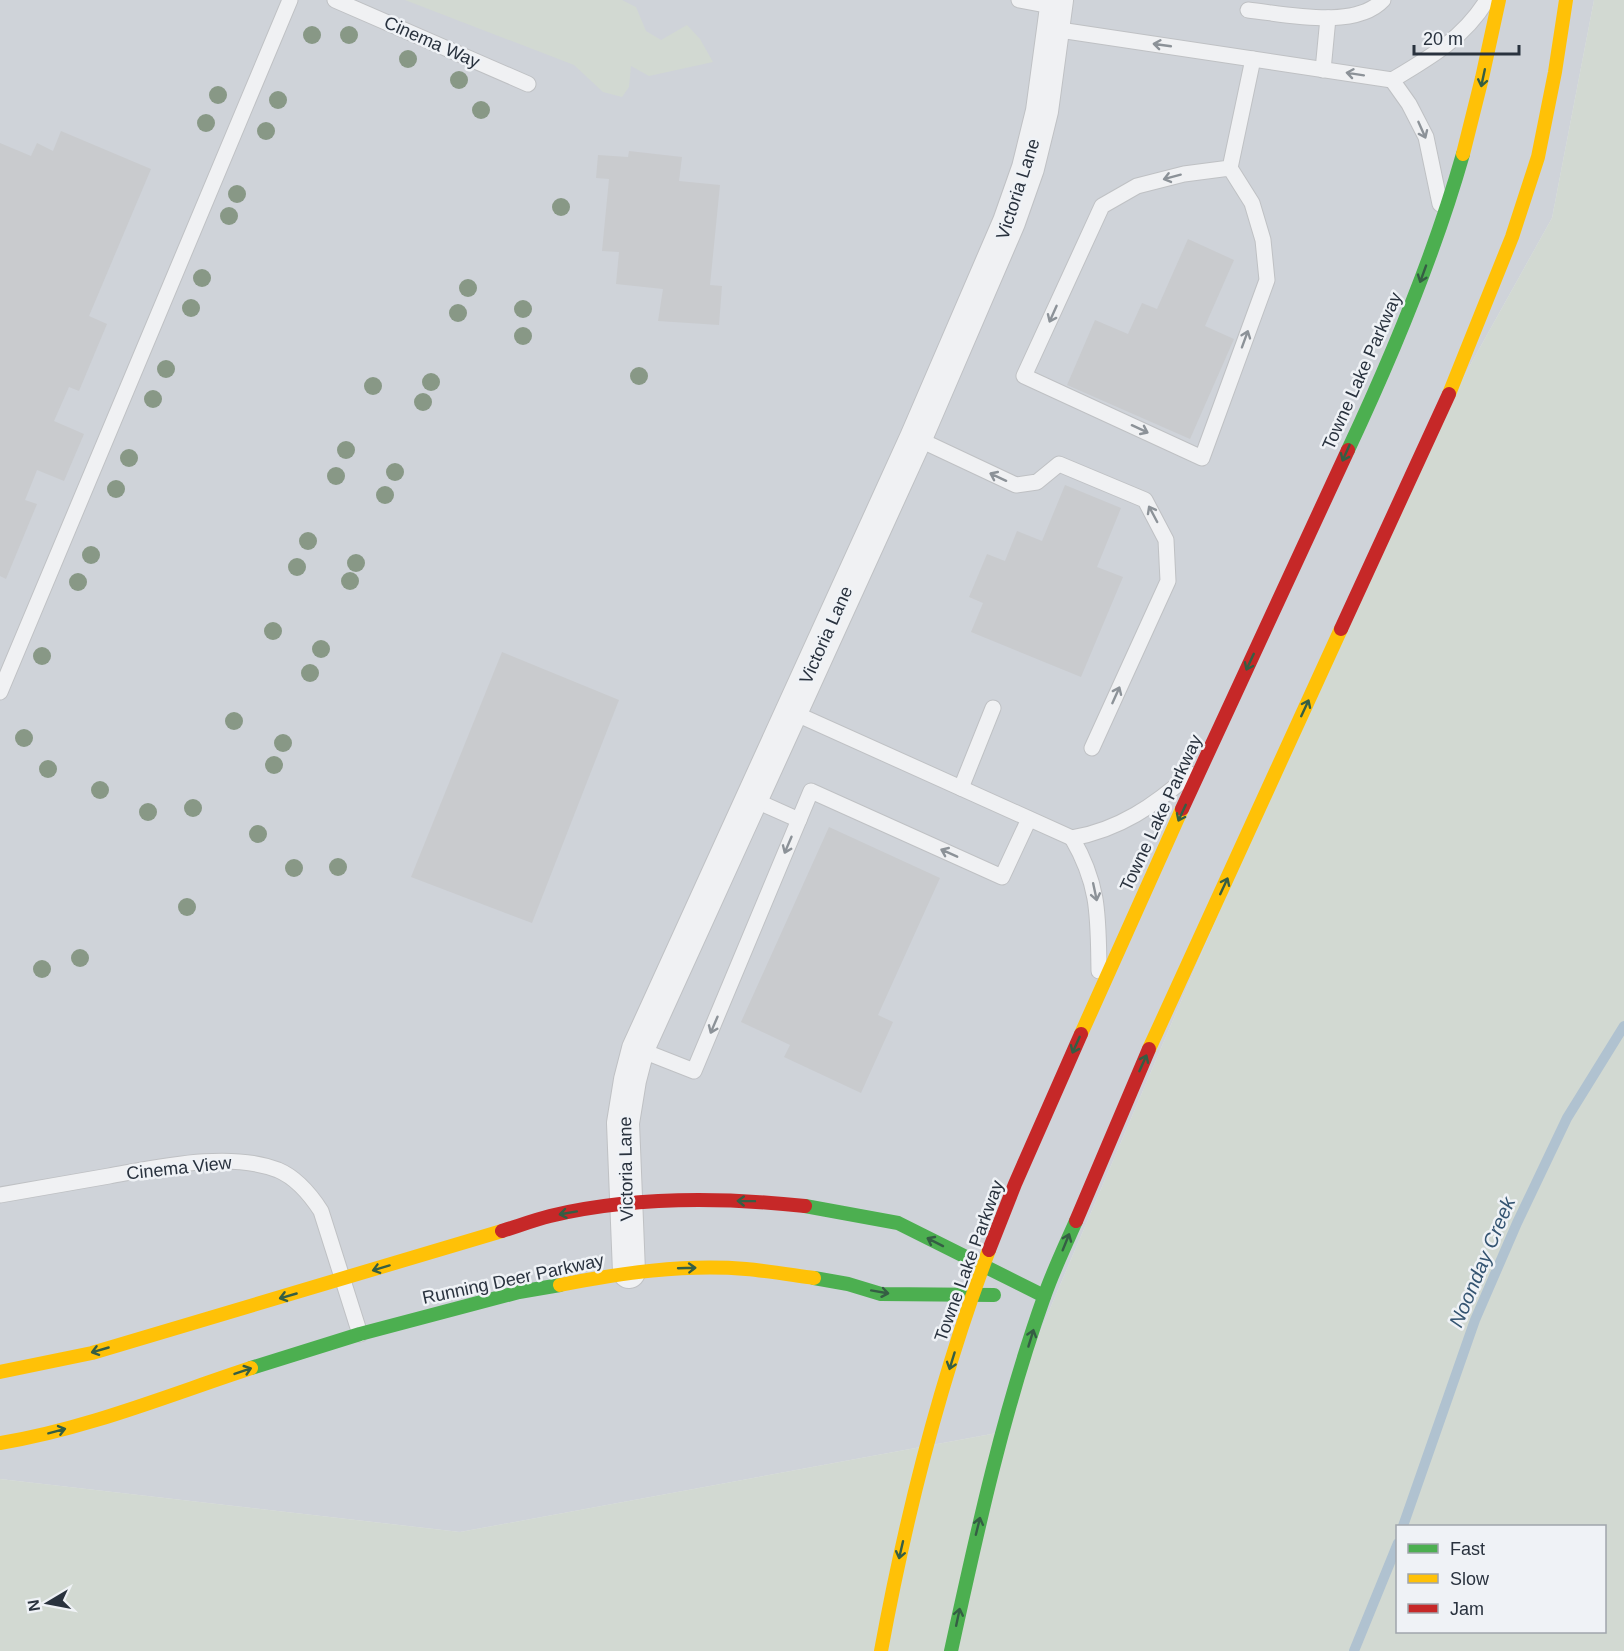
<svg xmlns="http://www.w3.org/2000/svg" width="1624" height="1651" font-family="Helvetica,sans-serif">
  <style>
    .built { fill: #cfd3d9 }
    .green { fill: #d2d9d2; fill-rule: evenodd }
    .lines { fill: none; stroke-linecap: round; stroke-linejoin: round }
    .stream { stroke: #b0c2d0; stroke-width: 10 }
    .building { fill: #c9cbce }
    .lane-casing { stroke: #bfc1c4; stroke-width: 17 }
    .street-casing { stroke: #bfc1c4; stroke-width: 34 }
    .lane { stroke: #f0f1f3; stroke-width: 15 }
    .street { stroke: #f0f1f3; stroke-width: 32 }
    .fast { stroke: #4caf50; stroke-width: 14 }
    .slow { stroke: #ffc107; stroke-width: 14 }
    .jam { stroke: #c62828; stroke-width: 14 }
    .tree { fill: #889886 }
    .oneway { stroke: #8c9298 }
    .oneway2 { stroke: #355e44 }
    .labels { text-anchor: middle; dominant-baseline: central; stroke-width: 5; stroke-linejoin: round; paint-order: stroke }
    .street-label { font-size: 18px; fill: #29323e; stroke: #eff2f6 }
    .water-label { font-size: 20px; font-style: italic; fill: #345471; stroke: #eff2f6 }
  </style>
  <rect width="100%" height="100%" fill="#e1e3e6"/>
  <path class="built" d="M0 0H1594L1552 218 1393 504 997 1433 460 1532 0 1479Z"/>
  <g class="green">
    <path d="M405 0H622L636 7 646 31 661 40 687 25 700 39 713 62 649 76 631 66 629 87 622 97 603 92 574 65Z"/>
    <path d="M1594 0H1624V1651H0V1479L460 1532 997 1433 1393 504 1552 218ZM1398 1526H1604V1632H1398Z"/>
  </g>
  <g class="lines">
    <g class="stream">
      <path d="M1403 1526 1475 1320 1517 1223 1567 1118 1624 1026"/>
      <path d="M1354 1651 1398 1543"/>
    </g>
  </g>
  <g class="building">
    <path d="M61 131 151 169 89 316 107 324 79 391 69 387 54 421 84 434 64 481 37 470 25 500 37 504 6 579 0 576V143L31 156 37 143 53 151Z"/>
    <path d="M629 151 682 157 679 181 720 185 710 285 722 286 719 325 658 321 663 289 616 284 619 252 602 251 609 179 596 178 598 155 628 157Z"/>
    <path d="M1188 239 1234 260 1205 326 1234 339 1190 439 1067 385 1095 320 1128 334 1142 303 1157 309Z"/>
    <path d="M1065 485 1121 508 1097 567 1123 577 1081 677 971 632 983 603 969 597 987 554 1005 561 1017 531 1042 541Z"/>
    <path d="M502 652 619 700 532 923 411 877Z"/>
    <path d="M829 827 940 878 878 1015 893 1022 861 1093 784 1057 790 1045 741 1022Z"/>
  </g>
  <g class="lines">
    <defs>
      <g id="lane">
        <path d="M335 0 528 84"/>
        <path d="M1019 0 1056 7"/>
        <path d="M1248 10C1286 14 1355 30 1383 0"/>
        <path d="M1053 29 1392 80C1429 58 1464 38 1487 0"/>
        <path d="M1323 70 1328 18"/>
        <path d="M1392 80 1409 104 1426 137 1440 204"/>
        <path d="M1230 168 1184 174 1137 186 1102 206 1024 376 1202 458 1267 280 1263 240 1252 203 1230 168 1253 59"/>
        <path d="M916 438 1016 485 1037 482 1059 464 1145 500 1166 540 1168 581 1092 748"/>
        <path d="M0 692 290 0"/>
        <path d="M792 712 1072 838C1119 830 1155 805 1190 774"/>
        <path d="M961 788 993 708"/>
        <path d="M752 799 799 820"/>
        <path d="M1072 838C1100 886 1098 918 1099 971"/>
        <path d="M638 1049 694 1071 811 791 1002 877 1029 819"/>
        <path d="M0 1195C36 1189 73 1182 109 1176 160 1167 229 1151 278 1170 297 1178 310 1194 321 1211L360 1334"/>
      </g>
      <path id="street" d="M629 1272 623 1123 630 1080 638 1049 916 438 1009 222 1028 168 1042 111 1057 0"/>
    </defs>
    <use href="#lane" class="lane-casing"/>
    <use href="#street" class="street-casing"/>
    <use href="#lane" class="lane"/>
    <use href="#street" class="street"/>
    <g class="fast">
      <path d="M1348 450C1393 354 1434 256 1463 154"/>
      <path d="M805 1206 898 1223 1044 1296"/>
      <path d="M814 1278 848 1284 881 1294 994 1295"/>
      <path d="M251 1368 360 1334 519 1292 560 1285"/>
      <path d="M951 1651C977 1532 1003 1412 1044 1297 1053 1271 1065 1246 1076 1221"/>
    </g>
    <g class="slow">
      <path d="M1463 154 1482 78 1499 0"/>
      <path d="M1449 394 1512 237 1538 157 1555 72 1566 0"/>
      <path d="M1081 1034 1182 809"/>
      <path d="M1149 1049 1341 629"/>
      <path d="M560 1285C621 1273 683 1264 746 1269 769 1271 792 1275 814 1278"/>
      <path d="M0 1372 92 1353 502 1231"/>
      <path d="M0 1443C86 1429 169 1395 251 1368"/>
      <path d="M881 1651C906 1515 940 1380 989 1250"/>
    </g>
    <g class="jam">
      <path d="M1341 629 1449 394"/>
      <path d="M1182 809 1348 450"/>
      <path d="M1076 1221 1149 1049"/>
      <path d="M502 1231C518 1226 534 1220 550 1216 633 1196 720 1197 805 1206"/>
      <path d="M989 1250 1015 1184 1081 1034"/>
    </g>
  </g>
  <g class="tree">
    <circle cx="312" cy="35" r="9"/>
    <circle cx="349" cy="35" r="9"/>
    <circle cx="408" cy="59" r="9"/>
    <circle cx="459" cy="80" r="9"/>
    <circle cx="218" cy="95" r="9"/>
    <circle cx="278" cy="100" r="9"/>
    <circle cx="481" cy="110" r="9"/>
    <circle cx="206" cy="123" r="9"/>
    <circle cx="266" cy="131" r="9"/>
    <circle cx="237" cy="194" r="9"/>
    <circle cx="561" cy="207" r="9"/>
    <circle cx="229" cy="216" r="9"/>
    <circle cx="202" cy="278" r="9"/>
    <circle cx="468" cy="288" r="9"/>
    <circle cx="191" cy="308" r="9"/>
    <circle cx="523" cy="309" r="9"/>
    <circle cx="458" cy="313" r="9"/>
    <circle cx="523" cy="336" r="9"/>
    <circle cx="166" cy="369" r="9"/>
    <circle cx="639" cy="376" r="9"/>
    <circle cx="431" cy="382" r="9"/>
    <circle cx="373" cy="386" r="9"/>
    <circle cx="153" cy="399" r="9"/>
    <circle cx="423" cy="402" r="9"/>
    <circle cx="346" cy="450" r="9"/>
    <circle cx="129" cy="458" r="9"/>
    <circle cx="395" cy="472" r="9"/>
    <circle cx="336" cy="476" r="9"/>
    <circle cx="116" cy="489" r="9"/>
    <circle cx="385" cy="495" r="9"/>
    <circle cx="308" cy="541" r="9"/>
    <circle cx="91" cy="555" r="9"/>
    <circle cx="356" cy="563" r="9"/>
    <circle cx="297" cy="567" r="9"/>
    <circle cx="350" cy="581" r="9"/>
    <circle cx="78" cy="582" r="9"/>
    <circle cx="273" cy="631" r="9"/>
    <circle cx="321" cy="649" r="9"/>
    <circle cx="42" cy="656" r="9"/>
    <circle cx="310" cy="673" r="9"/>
    <circle cx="234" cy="721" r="9"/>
    <circle cx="24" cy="738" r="9"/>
    <circle cx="283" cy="743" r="9"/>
    <circle cx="274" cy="765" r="9"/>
    <circle cx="48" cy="769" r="9"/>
    <circle cx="100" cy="790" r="9"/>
    <circle cx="193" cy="808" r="9"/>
    <circle cx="148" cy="812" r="9"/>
    <circle cx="258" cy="834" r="9"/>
    <circle cx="338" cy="867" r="9"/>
    <circle cx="294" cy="868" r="9"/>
    <circle cx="187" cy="907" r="9"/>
    <circle cx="80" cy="958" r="9"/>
    <circle cx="42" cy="969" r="9"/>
  </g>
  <defs><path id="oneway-shaft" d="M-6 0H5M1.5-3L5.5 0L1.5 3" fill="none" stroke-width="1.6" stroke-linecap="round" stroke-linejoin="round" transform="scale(1.5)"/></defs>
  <g class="oneway">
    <use href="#oneway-shaft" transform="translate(1162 45) rotate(-172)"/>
    <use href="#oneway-shaft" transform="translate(1355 74) rotate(-171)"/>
    <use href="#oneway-shaft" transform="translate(1422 130) rotate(66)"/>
    <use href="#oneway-shaft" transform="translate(1172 177) rotate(165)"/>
    <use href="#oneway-shaft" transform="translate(1053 314) rotate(114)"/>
    <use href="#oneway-shaft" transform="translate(1245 339) rotate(-70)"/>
    <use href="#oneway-shaft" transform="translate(1140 429) rotate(25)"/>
    <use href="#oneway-shaft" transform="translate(998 477) rotate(-155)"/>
    <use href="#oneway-shaft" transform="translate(1153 514) rotate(-118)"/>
    <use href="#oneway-shaft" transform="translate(1116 695) rotate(-66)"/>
    <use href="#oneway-shaft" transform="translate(788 845) rotate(113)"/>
    <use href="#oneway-shaft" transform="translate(949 853) rotate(-156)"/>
    <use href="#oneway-shaft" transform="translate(1095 892) rotate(78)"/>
    <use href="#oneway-shaft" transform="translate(714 1025) rotate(113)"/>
  </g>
  <g class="oneway2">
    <use href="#oneway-shaft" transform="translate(1483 78) rotate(102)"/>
    <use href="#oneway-shaft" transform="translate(1423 274) rotate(110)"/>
    <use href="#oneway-shaft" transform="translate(1346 453) rotate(114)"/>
    <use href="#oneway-shaft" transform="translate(1250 662) rotate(115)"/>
    <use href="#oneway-shaft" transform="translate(1305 708) rotate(-65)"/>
    <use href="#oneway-shaft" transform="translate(1182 813) rotate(115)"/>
    <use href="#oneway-shaft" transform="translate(1224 886) rotate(-65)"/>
    <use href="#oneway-shaft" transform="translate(1076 1045) rotate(114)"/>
    <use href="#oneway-shaft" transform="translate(1143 1063) rotate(-66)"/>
    <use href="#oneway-shaft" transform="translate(746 1201) rotate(-179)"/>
    <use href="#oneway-shaft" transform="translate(568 1213) rotate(170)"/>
    <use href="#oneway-shaft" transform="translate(935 1242) rotate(-153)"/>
    <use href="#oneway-shaft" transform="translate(1066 1242) rotate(-68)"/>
    <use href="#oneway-shaft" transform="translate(381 1268) rotate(163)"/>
    <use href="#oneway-shaft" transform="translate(687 1268) rotate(-2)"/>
    <use href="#oneway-shaft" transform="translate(880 1292) rotate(10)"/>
    <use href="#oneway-shaft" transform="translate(288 1296) rotate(164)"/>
    <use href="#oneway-shaft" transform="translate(1031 1338) rotate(-73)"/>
    <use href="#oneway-shaft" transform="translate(100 1350) rotate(164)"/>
    <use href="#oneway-shaft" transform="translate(952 1361) rotate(107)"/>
    <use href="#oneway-shaft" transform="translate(243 1371) rotate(-19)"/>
    <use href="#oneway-shaft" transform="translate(57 1431) rotate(-15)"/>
    <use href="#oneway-shaft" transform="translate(978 1526) rotate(-76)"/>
    <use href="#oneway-shaft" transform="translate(901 1550) rotate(103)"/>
    <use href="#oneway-shaft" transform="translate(958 1617) rotate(-78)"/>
  </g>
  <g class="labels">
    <g class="street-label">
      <text transform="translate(432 42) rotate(24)">Cinema Way</text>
      <text transform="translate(1018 189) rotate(-72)">Victoria Lane</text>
      <text transform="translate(1362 371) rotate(-66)">Towne Lake Parkway</text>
      <text transform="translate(826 635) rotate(-66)">Victoria Lane</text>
      <text transform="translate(1161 813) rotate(-65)">Towne Lake Parkway</text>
      <text transform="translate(179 1168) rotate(-6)">Cinema View</text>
      <text transform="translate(626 1169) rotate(-91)">Victoria Lane</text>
      <text transform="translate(969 1261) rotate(-70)">Towne Lake Parkway</text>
      <text transform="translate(513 1279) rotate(-12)">Running Deer Parkway</text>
    </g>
    <g class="water-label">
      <text transform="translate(1482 1262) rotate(-67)">Noonday Creek</text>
    </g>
  </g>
  <rect x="1396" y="1525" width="210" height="108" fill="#eff2f6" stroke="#a0a5ac" stroke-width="1.5"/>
  <rect x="1408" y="1544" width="30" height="9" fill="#4caf50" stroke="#a0a5ac" stroke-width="1.5"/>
  <text x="1450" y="1555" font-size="18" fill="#29323e">Fast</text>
  <rect x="1408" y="1574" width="30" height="9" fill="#ffc107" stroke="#a0a5ac" stroke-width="1.5"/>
  <text x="1450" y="1585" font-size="18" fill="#29323e">Slow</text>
  <rect x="1408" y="1604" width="30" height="9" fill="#c62828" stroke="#a0a5ac" stroke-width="1.5"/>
  <text x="1450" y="1615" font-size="18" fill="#29323e">Jam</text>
  <g transform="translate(48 1603) rotate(260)" stroke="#eff2f6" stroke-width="4.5" paint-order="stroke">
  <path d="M0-4.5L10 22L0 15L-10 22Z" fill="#29323e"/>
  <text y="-9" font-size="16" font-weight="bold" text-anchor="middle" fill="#29323e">N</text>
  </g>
  <path d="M1414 45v9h105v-9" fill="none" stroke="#29323e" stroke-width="3"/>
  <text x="1423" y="45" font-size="18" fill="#29323e" stroke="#eff2f6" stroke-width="4.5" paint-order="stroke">20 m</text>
</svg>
